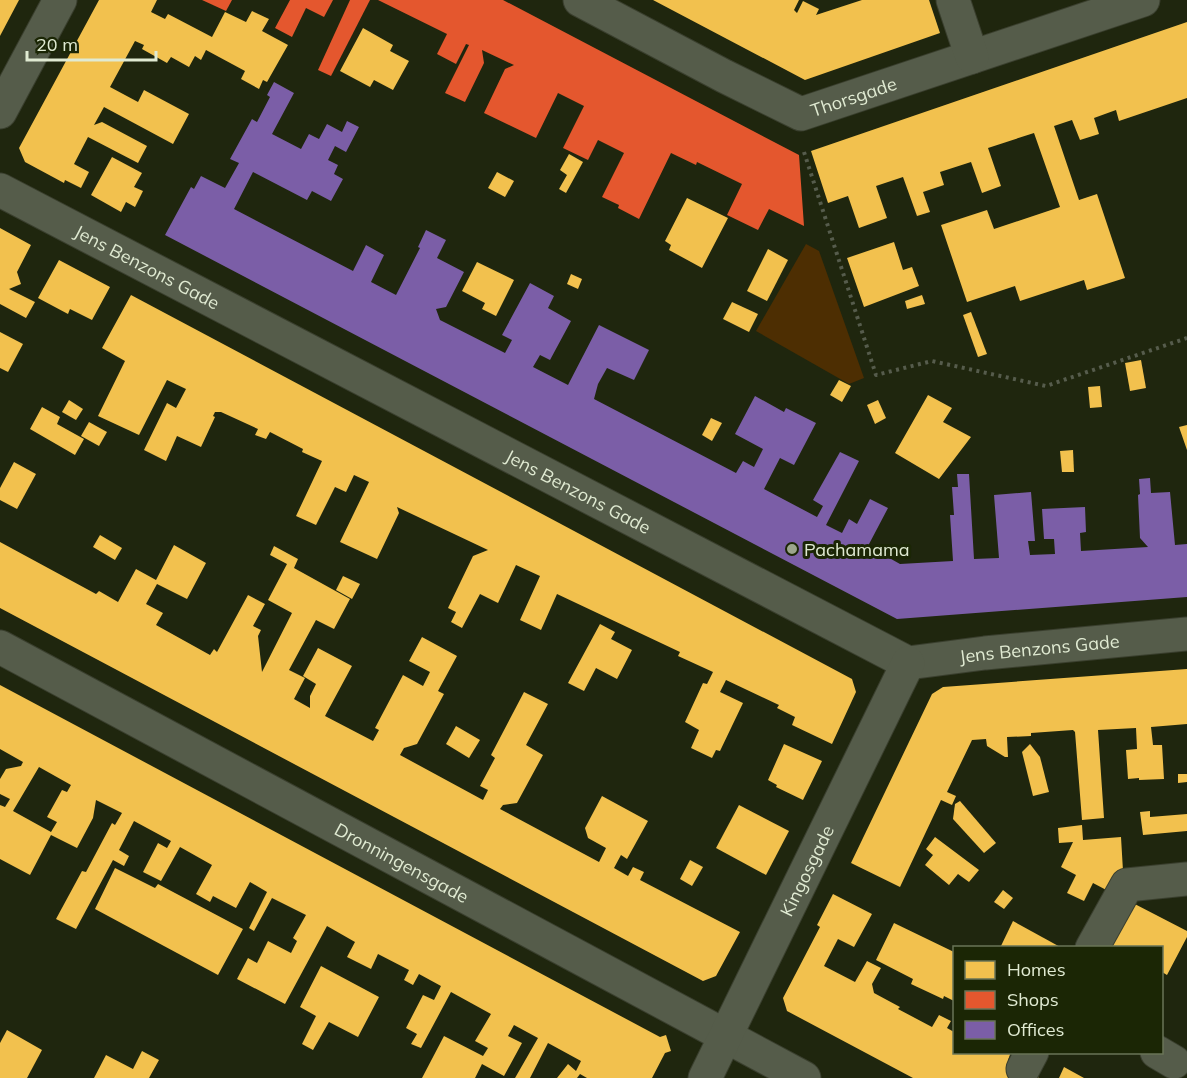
<svg xmlns="http://www.w3.org/2000/svg" width="1187" height="1078" font-family="Mulish,sans-serif">
  <style>
    .green { fill: #4d2e02 }
    .homes { fill: #f2c14e; fill-rule: evenodd }
    .shops { fill: #e4572e }
    .offices { fill: #7b5ea7 }
    .lines { fill: none; stroke-linecap: round; stroke-linejoin: round }
    .minor-casing { stroke: #3a3f2e; stroke-width: 35 }
    .path { stroke: #565c4c; stroke-width: 4; stroke-dasharray: 3 4.5; stroke-linecap: butt }
    .minor { stroke: #555c4a; stroke-width: 33 }
    .poi-dot { fill: #9ca58d; stroke: #1b2605; stroke-width: 2 }
    .labels { text-anchor: middle; dominant-baseline: central; stroke-width: 6; stroke-linejoin: round; paint-order: stroke }
    .street-label { font-size: 18px; fill: #e0ead2; stroke: #1b2605 }
    .poi-label { font-size: 18px; fill: #e0ead2; stroke: #1b2605; text-anchor: start }
  </style>
  <rect width="100%" height="100%" fill="#1f260e"/>
  <path class="green" d="M806 244 819 251 864 378 849 384 756 331Z"/>
  <g class="homes">
    <path d="M0 0H19L0 36Z"/>
    <path d="M99 0H157L151 12 165 19 168 14 212 37 225 12 246 22 252 11 269 19 262 31 288 45 267 82 263 80 259 89 241 79 245 71 206 50 201 60 195 56 189 67 171 57 167 63 142 49 144 45 135 41 110 87 138 102 144 90 189 114 173 144 104 107 94 125 102 122 147 146 138 163 88 137 74 164 89 172 81 188 65 180 64 183 25 162 19 148Z"/>
    <path d="M653 0H799L794 10 797 13 803 1 819 9 816 15 862 0H929L940 33 805 80Z"/>
    <path d="M1187 22V98L1119 121 1116 110 1094 118 1099 134 1080 140 1072 120 1054 126 1079 200 1097 194 1125 278 1087 290 1084 280 1020 301 1015 286 967 302 941 225 987 210 994 229 1060 207 1034 133 988 148 1001 186 982 193 971 162 940 172 944 185 923 192 930 212 917 216 903 177 876 186 887 218 859 228 848 196 828 203 811 151Z"/>
    <path d="M363 28 393 45 390 51 409 61 393 90 374 80 370 87 340 71Z"/>
    <path d="M569 154 583 162 566 193 559 189 567 175 560 170Z"/>
    <path d="M112 157 142 173 134 187 143 191 135 207 126 202 121 212 91 195Z"/>
    <path d="M497 172 514 181 505 197 488 188Z"/>
    <path d="M687 198 728 218 702 268 669 250 671 245 665 241Z"/>
    <path d="M0 228 31 245 17 272 21 284 9 289 35 302 26 318 0 304Z"/>
    <path d="M894 242 903 270 912 267 919 286 864 307 847 258Z"/>
    <path d="M768 249 788 260 767 301 747 291Z"/>
    <path d="M59 260 110 287 92 320 70 309 68 314 38 298Z"/>
    <path d="M477 262 514 280 496 316 482 309 485 303 462 291Z"/>
    <path d="M571 274 582 279 578 289 567 284Z"/>
    <path d="M131 295 852 679 856 692 832 744 792 725 795 717 777 708 779 705 726 680 720 692 743 703 720 751 716 750 712 758 691 748 699 730 685 722 703 683 707 684 713 672 678 656 680 652 557 594 541 630 520 620 540 576 516 565 498 603 480 594 462 628 451 622 456 612 448 608 473 556 488 550 397 507 399 513 377 559 340 542 369 482 354 475 346 492 335 487 316 525 296 516 322 461 302 452 303 449 270 432 266 439 255 435 258 429 221 412H215L213 416 215 417 201 447 177 436 166 461 144 450 167 403 176 408 186 389 167 380 139 435 98 416 125 361 102 348Z"/>
    <path d="M922 295 925 304 907 309 905 301Z"/>
    <path d="M732 302 758 314 749 332 723 319Z"/>
    <path d="M971 312 987 354 978 357 963 315Z"/>
    <path d="M0 332 23 344 8 372 0 368Z"/>
    <path d="M1141 360 1146 388 1130 391 1125 363Z"/>
    <path d="M839 380 851 386 842 402 830 395Z"/>
    <path d="M1100 386 1102 407 1090 408 1088 387Z"/>
    <path d="M928 395 952 408 943 422 971 437 939 479 895 453Z"/>
    <path d="M69 400 83 409 76 420 62 412Z"/>
    <path d="M878 400 886 418 875 424 867 405Z"/>
    <path d="M42 407 60 417 57 424 84 439 75 455 30 429Z"/>
    <path d="M711 418 722 423 712 441 702 435Z"/>
    <path d="M89 422 107 432 99 446 81 436Z"/>
    <path d="M1187 425V450L1179 427Z"/>
    <path d="M1073 450 1074 472H1062L1060 451Z"/>
    <path d="M14 462 36 474 17 509 0 500V488Z"/>
    <path d="M100 535 122 548 115 560 93 547Z"/>
    <path d="M0 542 96 594 99 591 118 602 136 569 156 580 174 545 206 563 187 599 157 584 146 604 163 613 156 625 210 655 214 649 217 652 248 595 265 604 253 626 261 630 258 636 262 672 292 613 268 600 287 564 270 555 274 546 298 559 294 568 350 599 334 629 316 620 289 670 305 678 294 699 310 708V696L316 684 303 676 318 648 352 666 325 716 373 741 379 730 375 728 403 675 423 686 430 672 409 661 422 637 457 656 438 691 444 694 417 744 404 748 400 755 483 800 488 790 480 786 495 758 491 755 524 692 548 704 526 745 543 755 517 803 503 805 500 809 599 862 606 848 588 838 585 828 602 796 648 821 627 859 621 855 614 868 628 876 633 867 644 872 640 880 740 932 716 976 703 981 0 608Z"/>
    <path d="M343 576 360 584 352 599 336 590Z"/>
    <path d="M600 624 615 632 611 639 632 650 617 679 596 668 584 691 568 683Z"/>
    <path d="M1187 669V724L1151 727 1153 745H1162L1164 779 1139 780V778L1128 779 1126 750 1137 749 1136 728 1098 730 1104 818 1082 820 1075 732 1073 730 1031 733V736L1007 737 1008 757H1005L987 746 986 739 972 740 947 792 956 796 952 805 941 800 900 887 851 863 932 694 943 687Z"/>
    <path d="M0 685 660 1037 666 1035 671 1051 665 1053 652 1078H587L580 1074 577 1078H557L568 1064 576 1071 581 1061 548 1043 530 1078H515L538 1038 514 1025 508 1036 522 1043 504 1076 482 1064 475 1078H422L444 1036 483 1056 488 1048 475 1041 491 1014 451 992 421 1048 411 1044 417 1034 406 1028 423 995 434 1000 441 986 419 974 413 985 404 980 409 970 378 954 371 969 347 957 355 942 327 926 285 1004 237 979 248 958 257 963 268 941 291 953 297 941 293 938 306 915 272 898 254 931 249 928 267 892 250 882 236 908 213 896 210 902 196 894 212 865 180 847 161 881 143 872 158 843 167 848 171 841 134 821 119 850 129 856 124 866 113 860 76 929 56 919 82 871 86 872 112 823 115 825 122 813 96 800 93 818 77 848 51 835 30 875 0 859V805L5 807 10 799 0 794V779L6 769 21 766 23 762 0 749ZM39 767 71 785 67 792 62 790 47 817 57 822 51 832 13 811Z"/>
    <path d="M456 726 480 740 469 758 446 744Z"/>
    <path d="M784 744 822 761 803 800 776 787 777 785 768 780Z"/>
    <path d="M1030 744 1040 757 1049 792 1033 796 1022 752Z"/>
    <path d="M1178 774H1187V782L1178 783Z"/>
    <path d="M960 801 996 843 984 853 953 819 955 804Z"/>
    <path d="M739 805 789 831 766 875 716 848Z"/>
    <path d="M1150 811V817L1187 814V831L1143 835 1140 812Z"/>
    <path d="M1082 825 1083 840 1121 837 1123 871 1112 893 1093 883 1084 901 1067 893 1076 875 1061 867 1073 842 1059 843 1058 828Z"/>
    <path d="M935 837 979 870 969 882 958 874 949 885 925 865 933 855 926 849Z"/>
    <path d="M690 860 703 867 692 886 680 879Z"/>
    <path d="M115 868 155 888 158 884 243 929 218 975 95 909Z"/>
    <path d="M1003 890 1013 898 1004 909 994 902Z"/>
    <path d="M833 894 872 914 854 947 838 939 824 966 855 982 867 961 881 968 872 984 874 993 900 1007 898 1009 932 1027 939 1015 951 1021 947 1028 954 1032V1052H1011L1008 1060 1039 1078H913L787 1011 783 998 820 927 817 925Z"/>
    <path d="M1127 900 1187 931V937L1167 975 1162 972V948H1112L1105 944Z"/>
    <path d="M1013 921 1062 948H1000Z"/>
    <path d="M894 923 954 952V1001L944 996 943 999 911 984 913 979 876 960Z"/>
    <path d="M321 966 379 997 358 1037 329 1022 313 1050 302 1044 316 1016 300 1007Z"/>
    <path d="M7 1030 42 1050 27 1078H0V1043Z"/>
    <path d="M142 1051 159 1060 149 1078H94L106 1055 133 1069Z"/>
    <path d="M1064 1067 1084 1078H1059Z"/>
  </g>
  <g class="shops">
    <path d="M202 0H232L226 11Z"/>
    <path d="M290 0H333L324 17 306 8 292 37 275 28Z"/>
    <path d="M350 0H370L331 76 318 70Z"/>
    <path d="M378 0H503L799 155 804 226 769 209 758 230 727 215 742 184 697 162 696 165 671 153 639 219 618 208 619 205 602 197 624 153 598 140 588 160 563 148 584 106 558 93 536 138 484 113 505 69 514 65 482 50 484 63 465 102 445 93 469 45 466 44 456 64 437 54 447 34Z"/>
  </g>
  <path class="offices" d="M274 82 294 93 272 134 301 149 309 134 319 139 327 124 342 132 347 121 359 127 346 152 335 146 328 160 338 165 334 174 343 179 331 201 312 191 307 200 253 172 234 209 353 271 366 245 384 255 371 282 396 295 420 248 418 247 426 230 446 240 437 258 464 272 446 307 436 309 440 320 505 353 512 340 502 335 530 283 554 296 548 308 571 321 550 360 540 355 533 367 568 385 599 325 649 350 634 380 607 368 598 384 594 399 736 473 743 461 754 467 763 449 735 434 755 396 784 412 786 408 816 423 794 465 780 458 764 489 817 517 823 506 813 500 840 452 859 461 826 525 842 533 849 519 857 524 870 499 888 508 868 546 900 564 953 561 950 515H954L952 487H958L957 474H969L974 559 999 558 994 495 1031 492 1035 541H1028L1030 555 1055 554 1054 539H1044L1042 509 1085 507 1086 532 1080 533 1081 551 1148 547 1140 538 1138 495 1140 494 1139 479 1150 478 1151 493 1170 492 1175 545 1187 544V597L897 619 165 235 191 187 194 189 201 176 225 188 239 163 230 159 252 119 257 122 270 97 267 95Z"/>
  <g class="lines">
    <defs>
      <g id="minor">
        <path id="s1" d="M580 0 724 76 801 114 1143 0"/>
        <path d="M953 0 972 57"/>
        <path d="M0 112 60 0"/>
        <path id="s2" d="M0 190 908 663 985 653 1187 634"/>
        <path id="s3" d="M0 647 804 1078"/>
        <path d="M1092 948 1127 885 1187 879"/>
        <path d="M1157 1052 1174 1062"/>
        <path d="M1023 1069 1032 1052"/>
        <path id="s4" d="M705 1078 908 663"/>
      </g>
    </defs>
    <use href="#minor" class="minor-casing"/>
    <path class="path" d="M804 152 876 375 932 361 1046 386 1187 338"/>
    <use href="#minor" class="minor"/>
  </g>
  <circle class="poi-dot" cx="792" cy="549" r="6"/>
  <g class="labels">
    <g class="street-label">
      <text stroke="none"><textPath href="#s1" startOffset="304">Thorsgade</textPath></text>
      <text stroke="none"><textPath href="#s2" startOffset="166">Jens Benzons Gade</textPath></text>
      <text stroke="none"><textPath href="#s2" startOffset="652">Jens Benzons Gade</textPath></text>
      <text stroke="none"><textPath href="#s2" startOffset="1156">Jens Benzons Gade</textPath></text>
      <text stroke="none"><textPath href="#s3" startOffset="456">Dronningensgade</textPath></text>
      <text stroke="none"><textPath href="#s4" startOffset="231">Kingosgade</textPath></text>
    </g>
    <g class="poi-label">
      <text x="804" y="549">Pachamama</text>
    </g>
  </g>
  <rect x="953" y="946" width="210" height="108" fill="#1b2605" stroke="#6a7457" stroke-width="1.5"/>
  <rect x="965" y="961" width="30" height="18" fill="#f2c14e" stroke="#6a7457" stroke-width="1.5"/>
  <text x="1007" y="976" font-size="18" fill="#e0ead2">Homes</text>
  <rect x="965" y="991" width="30" height="18" fill="#e4572e" stroke="#6a7457" stroke-width="1.5"/>
  <text x="1007" y="1006" font-size="18" fill="#e0ead2">Shops</text>
  <rect x="965" y="1021" width="30" height="18" fill="#7b5ea7" stroke="#6a7457" stroke-width="1.5"/>
  <text x="1007" y="1036" font-size="18" fill="#e0ead2">Offices</text>
  <path d="M27 51v9h129v-9" fill="none" stroke="#e0ead2" stroke-width="3"/>
  <text x="36" y="51" font-size="18" fill="#e0ead2" stroke="#1b2605" stroke-width="4.5" paint-order="stroke">20 m</text>
</svg>
